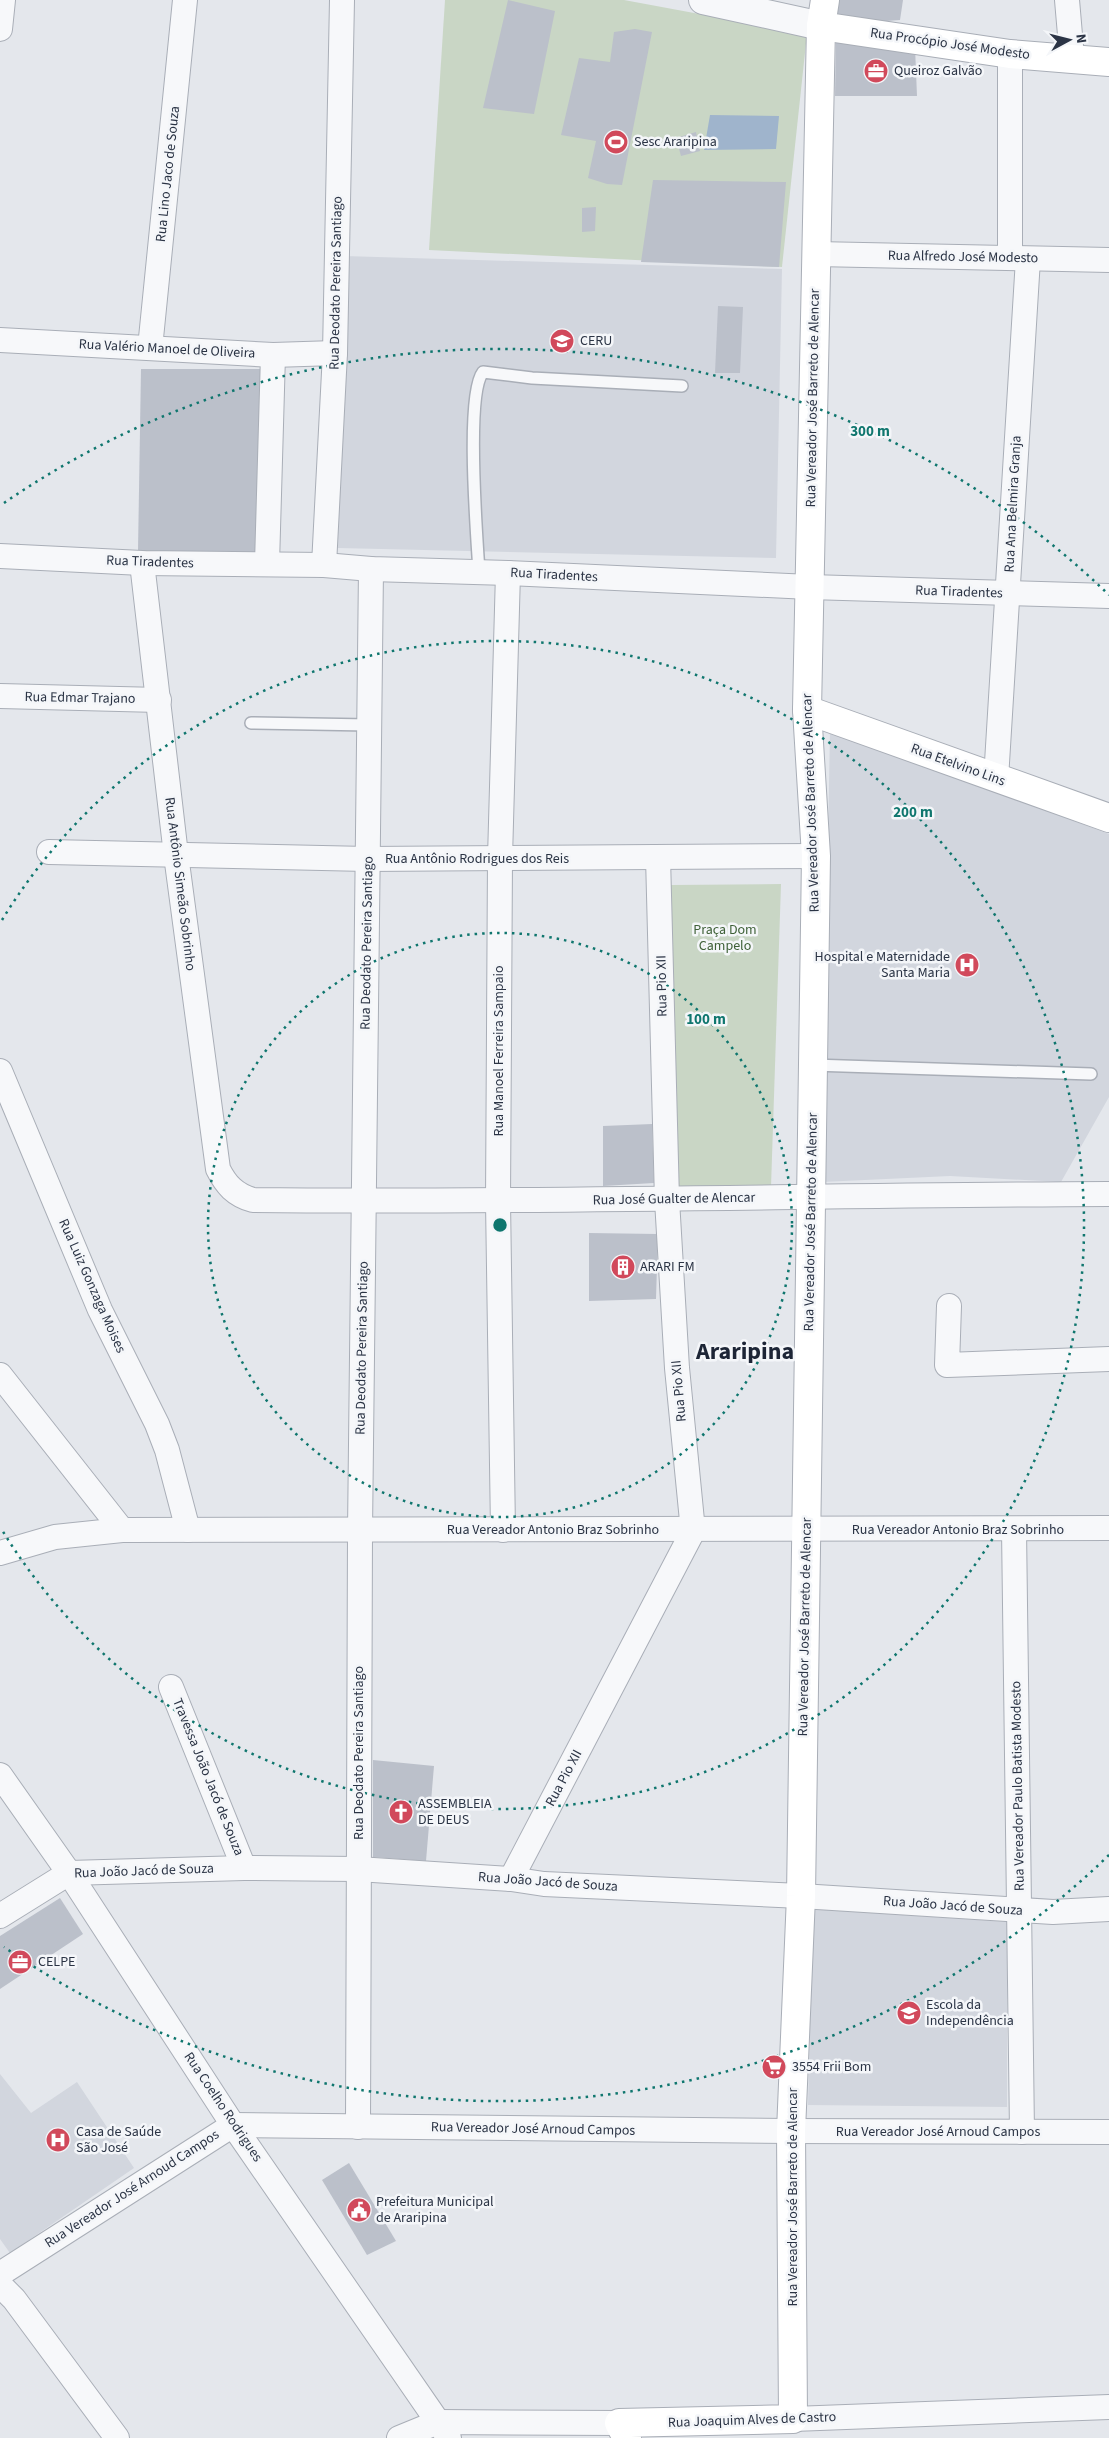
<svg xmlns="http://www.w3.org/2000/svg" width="1109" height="2438" font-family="'Source Sans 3',sans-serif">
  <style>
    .built { fill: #d2d6de }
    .green { fill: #c9d6c5 }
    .water { fill: #9fb4cc }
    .building { fill: #bbc0ca }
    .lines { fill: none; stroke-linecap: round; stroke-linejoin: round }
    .service-casing { stroke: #a9aeb7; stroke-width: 14 }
    .minor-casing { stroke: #a9aeb7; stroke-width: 26 }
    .tertiary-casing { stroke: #a9aeb7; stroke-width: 30 }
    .secondary-casing { stroke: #a9aeb7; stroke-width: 30 }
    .service { stroke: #f7f8fa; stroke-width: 11 }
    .minor { stroke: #f7f8fa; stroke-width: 24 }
    .tertiary { stroke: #f7f8fa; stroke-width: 28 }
    .secondary { stroke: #fff; stroke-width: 28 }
    .ring { fill: none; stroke: #0f766e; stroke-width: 2.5; stroke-dasharray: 2.5 5 }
    .labels { text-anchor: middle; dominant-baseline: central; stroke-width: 5; stroke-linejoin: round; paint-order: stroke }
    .street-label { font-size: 14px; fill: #2b3445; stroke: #f4f6f9 }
    .poi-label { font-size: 14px; fill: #2b3445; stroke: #f4f6f9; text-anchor: start }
    .park-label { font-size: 14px; fill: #3f6138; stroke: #f4f6f9 }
    .town-label { font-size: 24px; font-weight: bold; fill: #1d2536; stroke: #f4f6f9 }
    .centre { fill: #0f766e; stroke: #f4f6f9; stroke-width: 2.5 }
    .ring-label { font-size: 15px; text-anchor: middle; font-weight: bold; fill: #0f766e; stroke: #f4f6f9; stroke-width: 5; stroke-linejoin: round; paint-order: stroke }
  </style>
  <rect width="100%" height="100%" fill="#e4e7ec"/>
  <g class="built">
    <path d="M344 256 782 269 776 558 338 548Z"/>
    <path d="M830 730 1109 834V1097L1061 1182 950 1176 822 1182Z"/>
    <path d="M813 1909 1007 1922V2107L808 2105Z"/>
    <path d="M0 2074 31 2113 77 2082 134 2168 10 2253 0 2239Z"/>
  </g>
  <g class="green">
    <path d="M445 0H624L807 34 782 267 429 250Z"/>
    <path d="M781 884 771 1187 679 1188 671 885Z"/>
  </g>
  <path class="water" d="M710 115 779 116 776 149 704 150Z"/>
  <g class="building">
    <path d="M508 0 555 11 534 114 483 108Z"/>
    <path d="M826 0H903L900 20 821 26Z"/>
    <path d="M635 29 652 32 622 185 607 184 588 178 596 141 561 135 579 58 610 62 614 32Z"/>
    <path d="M836 32 915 47 917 96H835Z"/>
    <path d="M696 132 700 151 681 156 676 138Z"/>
    <path d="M653 180 786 182 779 267 641 262Z"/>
    <path d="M596 207 595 231 582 232V208Z"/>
    <path d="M718 306 743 307 740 373H715Z"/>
    <path d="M141 369H260L263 552 138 551Z"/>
    <path d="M652 1124 654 1183 603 1186V1126Z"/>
    <path d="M589 1233 658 1234 656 1299 589 1301Z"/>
    <path d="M373 1760 434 1766 426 1861 373 1857Z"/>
    <path d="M60 1898 83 1934 0 1989V1936Z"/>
    <path d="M349 2163 396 2241 367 2255 322 2180Z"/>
  </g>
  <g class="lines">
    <defs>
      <g id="service">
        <path d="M479 572C477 537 465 395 483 372L532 378 682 386"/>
        <path d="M251 723 369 725"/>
        <path d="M813 1065 1091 1074"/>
      </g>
      <g id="minor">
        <path d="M1067 0 1072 58"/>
        <path d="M0 29 3 0"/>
        <path d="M1010 54V258"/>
        <path d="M816 254 1109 260"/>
        <path d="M0 340 273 355 335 353"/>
        <path d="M150 348 185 0"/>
        <path d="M0 556 142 563 324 565 371 569 508 573 810 587 1109 596"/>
        <path d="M142 563 176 855 218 1169C226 1185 235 1195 253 1200 538 1203 823 1195 1109 1194"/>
        <path d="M267 564 273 355"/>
        <path d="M324 565 335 353 342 0"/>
        <path d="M0 696 159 700"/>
        <path d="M996 779 1028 259"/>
        <path d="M49 852 367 859 816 856"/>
        <path d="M0 1071 100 1310 157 1424 167 1450 188 1530"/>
        <path d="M949 1306 947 1365 1109 1359"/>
        <path d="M0 1375 122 1530"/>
        <path d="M1014 1529 1022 2132"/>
        <path d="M503 1530 498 1202 500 858 508 573"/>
        <path d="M0 1553 55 1537 122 1530 1109 1528"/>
        <path d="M171 1687 244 1868"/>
        <path d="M0 1775 69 1873 233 2125 449 2438"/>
        <path d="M511 1879 693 1531 677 1368 667 1200 658 857"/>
        <path d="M0 1916 69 1873 244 1868 358 1869 511 1879 544 1884 801 1896 1053 1912 1109 1909"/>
        <path d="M358 2127 360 1532 371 569"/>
        <path d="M0 2274 233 2125 791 2131 1109 2132"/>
        <path d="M0 2285 14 2299 117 2438"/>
        <path d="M793 2419 1109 2407"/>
        <path d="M399 2438 438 2422 619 2423"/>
      </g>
      <path id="tertiary" d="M703 0 821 26"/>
      <g id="secondary">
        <path d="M821 26 1010 54 1109 62"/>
        <path d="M807 710 1109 818"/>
        <path d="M627 2438 619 2423 793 2419 791 2131 801 1896 816 856 807 710 821 26 825 0"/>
      </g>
    </defs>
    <use href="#service" class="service-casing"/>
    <use href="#minor" class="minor-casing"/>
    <use href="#tertiary" class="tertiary-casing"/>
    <use href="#secondary" class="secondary-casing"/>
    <use href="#service" class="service"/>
    <use href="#minor" class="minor"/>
    <use href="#tertiary" class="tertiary"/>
    <use href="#secondary" class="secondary"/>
  </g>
  <g class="ring">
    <circle cx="500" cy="1225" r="292"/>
    <path d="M2 920A584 584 0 1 1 2 1530"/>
    <path d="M1109 1855A876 876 0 0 1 4 1947M4 503A876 876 0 0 1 1109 595"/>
  </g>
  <defs>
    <symbol id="office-disc" viewBox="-11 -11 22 22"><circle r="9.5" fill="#d1495b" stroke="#f4f6f9"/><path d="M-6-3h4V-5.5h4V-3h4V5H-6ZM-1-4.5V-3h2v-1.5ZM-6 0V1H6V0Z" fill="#fff"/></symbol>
    <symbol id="stadium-disc" viewBox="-11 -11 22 22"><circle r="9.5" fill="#d1495b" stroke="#f4f6f9"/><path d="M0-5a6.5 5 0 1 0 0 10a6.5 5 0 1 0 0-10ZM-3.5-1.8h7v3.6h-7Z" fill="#fff"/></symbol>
    <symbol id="school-disc" viewBox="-11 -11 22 22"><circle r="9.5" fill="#d1495b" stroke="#f4f6f9"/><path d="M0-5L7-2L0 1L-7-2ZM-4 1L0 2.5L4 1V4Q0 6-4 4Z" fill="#fff"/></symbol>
    <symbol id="hospital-disc" viewBox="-11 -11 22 22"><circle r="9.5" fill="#d1495b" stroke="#f4f6f9"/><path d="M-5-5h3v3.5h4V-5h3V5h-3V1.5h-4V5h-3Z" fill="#fff"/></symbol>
    <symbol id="building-disc" viewBox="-11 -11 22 22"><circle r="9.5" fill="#d1495b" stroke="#f4f6f9"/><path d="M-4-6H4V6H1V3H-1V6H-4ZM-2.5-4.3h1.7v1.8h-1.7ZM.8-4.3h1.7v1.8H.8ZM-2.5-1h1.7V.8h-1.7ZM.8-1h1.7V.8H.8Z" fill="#fff"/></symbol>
    <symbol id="church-disc" viewBox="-11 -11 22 22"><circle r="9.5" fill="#d1495b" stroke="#f4f6f9"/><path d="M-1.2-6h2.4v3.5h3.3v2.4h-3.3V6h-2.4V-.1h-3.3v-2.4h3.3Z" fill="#fff"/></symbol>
    <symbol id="supermarket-disc" viewBox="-11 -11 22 22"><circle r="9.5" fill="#d1495b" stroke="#f4f6f9"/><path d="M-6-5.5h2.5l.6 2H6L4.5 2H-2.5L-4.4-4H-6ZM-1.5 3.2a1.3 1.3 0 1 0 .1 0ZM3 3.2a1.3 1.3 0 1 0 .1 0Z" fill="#fff"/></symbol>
    <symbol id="civic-disc" viewBox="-11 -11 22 22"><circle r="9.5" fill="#d1495b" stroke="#f4f6f9"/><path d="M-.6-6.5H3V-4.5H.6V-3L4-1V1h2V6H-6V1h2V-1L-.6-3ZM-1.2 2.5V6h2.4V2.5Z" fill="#fff"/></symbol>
  </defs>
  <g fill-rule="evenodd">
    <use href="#office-disc" x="862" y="57" width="28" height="28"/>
    <use href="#stadium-disc" x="602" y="128" width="28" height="28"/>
    <use href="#school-disc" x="548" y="327" width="28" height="28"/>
    <use href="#hospital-disc" x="953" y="951" width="28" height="28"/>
    <use href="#building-disc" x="609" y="1253" width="28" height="28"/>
    <use href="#church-disc" x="387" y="1798" width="28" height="28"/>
    <use href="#office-disc" x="6" y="1948" width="28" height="28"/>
    <use href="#school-disc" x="895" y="1999" width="28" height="28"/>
    <use href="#supermarket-disc" x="760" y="2053" width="28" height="28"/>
    <use href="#hospital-disc" x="44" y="2126" width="28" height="28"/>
    <use href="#civic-disc" x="345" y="2196" width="28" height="28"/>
  </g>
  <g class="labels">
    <g class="street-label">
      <text transform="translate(950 44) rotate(8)">Rua Procópio José Modesto</text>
      <text transform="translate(168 174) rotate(-84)">Rua Lino Jaco de Souza</text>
      <text transform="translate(963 257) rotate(1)">Rua Alfredo José Modesto</text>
      <text transform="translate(336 283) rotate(-89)">Rua Deodato Pereira Santiago</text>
      <text transform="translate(167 349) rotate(3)">Rua Valério Manoel de Oliveira</text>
      <text transform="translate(813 398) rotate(-89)">Rua Vereador José Barreto de Alencar</text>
      <text transform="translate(1013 504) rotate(-87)">Rua Ana Belmira Granja</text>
      <text transform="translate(150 562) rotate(2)">Rua Tiradentes</text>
      <text transform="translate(554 575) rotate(3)">Rua Tiradentes</text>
      <text transform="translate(959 592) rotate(2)">Rua Tiradentes</text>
      <text transform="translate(80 698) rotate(1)">Rua Edmar Trajano</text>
      <text transform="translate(958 765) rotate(20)">Rua Etelvino Lins</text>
      <text transform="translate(811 803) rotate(-92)">Rua Vereador José Barreto de Alencar</text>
      <text x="477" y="859">Rua Antônio Rodrigues dos Reis</text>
      <text transform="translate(180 884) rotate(83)">Rua Antônio Simeão Sobrinho</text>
      <text transform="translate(367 943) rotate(-89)">Rua Deodato Pereira Santiago</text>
      <text transform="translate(662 986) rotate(-91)">Rua Pio XII</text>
      <text transform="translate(499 1051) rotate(-90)">Rua Manoel Ferreira Sampaio</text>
      <text transform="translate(674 1199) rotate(-1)">Rua José Gualter de Alencar</text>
      <text transform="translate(811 1222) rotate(-89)">Rua Vereador José Barreto de Alencar</text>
      <text transform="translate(92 1286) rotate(66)">Rua Luiz Gonzaga Moises</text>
      <text transform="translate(362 1348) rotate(-89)">Rua Deodato Pereira Santiago</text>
      <text transform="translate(679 1391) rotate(-95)">Rua Pio XII</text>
      <text x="553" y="1530">Rua Vereador Antonio Braz Sobrinho</text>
      <text x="958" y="1530">Rua Vereador Antonio Braz Sobrinho</text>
      <text transform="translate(805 1627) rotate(-89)">Rua Vereador José Barreto de Alencar</text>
      <text transform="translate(359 1753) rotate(-90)">Rua Deodato Pereira Santiago</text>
      <text transform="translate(208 1777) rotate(68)">Travessa João Jacó de Souza</text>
      <text transform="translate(564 1778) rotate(-62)">Rua Pio XII</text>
      <text transform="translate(1018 1786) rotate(-91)">Rua Vereador Paulo Batista Modesto</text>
      <text transform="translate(144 1871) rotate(-2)">Rua João Jacó de Souza</text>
      <text transform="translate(548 1882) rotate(4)">Rua João Jacó de Souza</text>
      <text transform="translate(953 1906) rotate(4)">Rua João Jacó de Souza</text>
      <text transform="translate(223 2107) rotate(56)">Rua Coelho Rodrigues</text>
      <text transform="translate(533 2129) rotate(1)">Rua Vereador José Arnoud Campos</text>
      <text x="938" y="2132">Rua Vereador José Arnoud Campos</text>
      <text transform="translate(132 2189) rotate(-33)">Rua Vereador José Arnoud Campos</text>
      <text transform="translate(793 2197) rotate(-90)">Rua Vereador José Barreto de Alencar</text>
      <text transform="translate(752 2420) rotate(-2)">Rua Joaquim Alves de Castro</text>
    </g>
    <g class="poi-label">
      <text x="894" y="71">Queiroz Galvão</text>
      <text x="634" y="142">Sesc Araripina</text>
      <text x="580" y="341">CERU</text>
      <text x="950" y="957" text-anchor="end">Hospital e Maternidade<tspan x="950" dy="16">Santa Maria</tspan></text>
      <text x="640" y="1267">ARARI FM</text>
      <text x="418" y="1804">ASSEMBLEIA<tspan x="418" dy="16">DE DEUS</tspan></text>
      <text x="38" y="1962">CELPE</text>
      <text x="926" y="2005">Escola da<tspan x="926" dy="16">Independência</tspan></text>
      <text x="792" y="2067">3554 Frii Bom</text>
      <text x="76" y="2132">Casa de Saúde<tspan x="76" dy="16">São José</tspan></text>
      <text x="376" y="2202">Prefeitura Municipal<tspan x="376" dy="16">de Araripina</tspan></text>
    </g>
    <g class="park-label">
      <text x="725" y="930">Praça Dom<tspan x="725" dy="16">Campelo</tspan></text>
    </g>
    <g class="town-label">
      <text x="745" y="1351">Araripina</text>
    </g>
  </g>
  <circle cx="500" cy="1225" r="8" class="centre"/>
  <g class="ring-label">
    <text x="870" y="436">300 m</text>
    <text x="913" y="817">200 m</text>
    <text x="706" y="1024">100 m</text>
  </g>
  <g transform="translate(1069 40) rotate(83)" stroke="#f4f6f9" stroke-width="4" paint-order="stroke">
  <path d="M0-4L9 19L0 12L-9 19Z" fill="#2b3445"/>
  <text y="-8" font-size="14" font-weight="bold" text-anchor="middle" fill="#2b3445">N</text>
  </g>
</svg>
